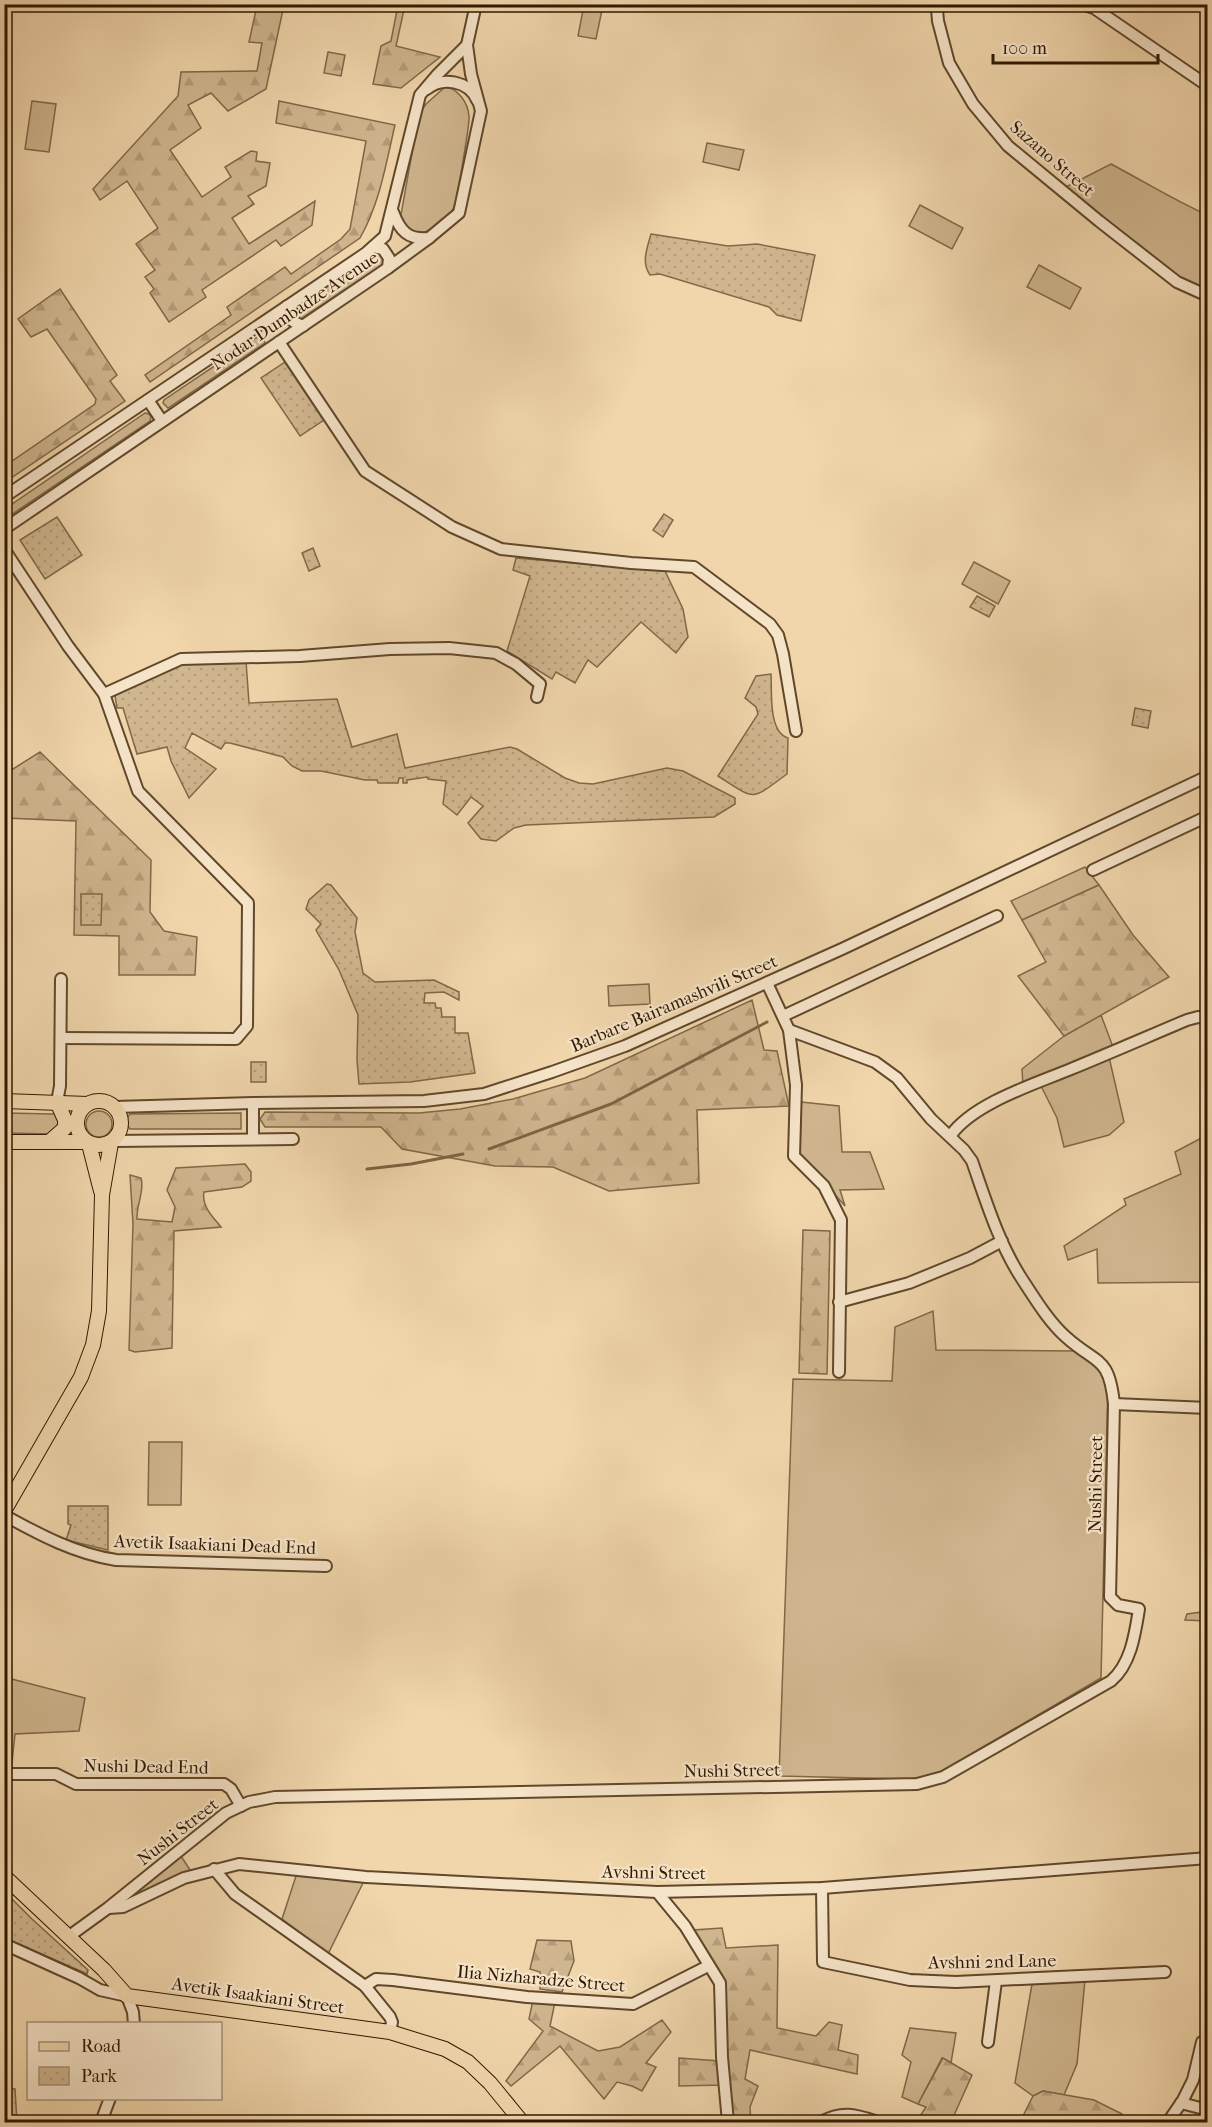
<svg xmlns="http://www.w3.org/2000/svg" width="1212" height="2127" font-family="'IM FELL French Canon',serif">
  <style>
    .grass { fill: #d0b68f; stroke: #806848; stroke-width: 1.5 }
    .forest { fill: url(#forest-firs); stroke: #806848; stroke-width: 1.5 }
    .park { fill: url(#park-dots); stroke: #806848; stroke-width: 1.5 }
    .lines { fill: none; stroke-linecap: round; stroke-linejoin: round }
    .stream { stroke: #7c6444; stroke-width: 3 }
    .minor-casing { stroke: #60482b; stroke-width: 14 }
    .major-casing { stroke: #2f1900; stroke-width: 16 }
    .minor { stroke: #f6e4c9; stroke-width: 10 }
    .major { stroke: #f1d6ac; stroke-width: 14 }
    .labels { text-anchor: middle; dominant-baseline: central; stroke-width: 4.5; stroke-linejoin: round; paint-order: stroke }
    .street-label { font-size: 18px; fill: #2f1900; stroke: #f6e4c9 }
  </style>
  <defs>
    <pattern id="forest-firs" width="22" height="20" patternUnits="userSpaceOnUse" patternTransform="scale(1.5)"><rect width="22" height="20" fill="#d0b68f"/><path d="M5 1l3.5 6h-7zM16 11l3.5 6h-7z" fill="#b39c7a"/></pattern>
    <pattern id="park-dots" width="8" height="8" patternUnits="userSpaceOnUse" patternTransform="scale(1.5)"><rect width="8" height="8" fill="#d0b68f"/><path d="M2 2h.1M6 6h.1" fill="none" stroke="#b39c7a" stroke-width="1.8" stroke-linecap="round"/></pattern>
  </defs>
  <rect width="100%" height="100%" fill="#f1d6ac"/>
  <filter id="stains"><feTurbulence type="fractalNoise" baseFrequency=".00333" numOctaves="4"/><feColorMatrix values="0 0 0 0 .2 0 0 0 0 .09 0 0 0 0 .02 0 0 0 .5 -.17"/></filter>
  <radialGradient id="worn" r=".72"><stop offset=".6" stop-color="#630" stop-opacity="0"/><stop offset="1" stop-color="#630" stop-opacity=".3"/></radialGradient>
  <g class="grass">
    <path d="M584 5H603L596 39 578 36Z"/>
    <path d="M445 87C458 88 468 103 469 116 470 123 457 199 454 207 448 222 432 229 419 235L409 233 400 220 419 114 426 104Z"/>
    <path d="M32 101 56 104 49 152 25 149Z"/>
    <path d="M707 143 744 150 739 170 703 162Z"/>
    <path d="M1111 164C1143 181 1174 200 1207 215V291L1177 277 1066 187Z"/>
    <path d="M920 205 963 228 952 249 909 226Z"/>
    <path d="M376 253 381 254 384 260 383 264 299 320 292 313 294 308Z"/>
    <path d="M1039 265 1081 288 1070 309 1027 287Z"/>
    <path d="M259 336H262L265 343 168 408 163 403 164 400Z"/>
    <path d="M145 413 149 414 151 417 150 421 5 519V509Z"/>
    <path d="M974 562 1010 581 998 604 962 584Z"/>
    <path d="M1085 867 1099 885 1022 920 1011 901Z"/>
    <path d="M649 984 650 1004 609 1006 608 986Z"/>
    <path d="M1101 1015 1113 1047 1023 1086 1022 1069 1064 1036Z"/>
    <path d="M1109 1057 1124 1122 1109 1135 1064 1147 1057 1118 1041 1086Z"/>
    <path d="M801 1102 839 1106 842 1152H870L884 1189 840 1190 845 1206 800 1155Z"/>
    <circle cx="99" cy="1124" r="13"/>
    <path d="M5 1113 54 1114 60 1118 62 1124 54 1134 5 1133Z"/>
    <path d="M241 1113V1129H130L127 1125 126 1119 130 1114Z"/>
    <path d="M1207 1135V1282L1098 1283 1097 1249 1068 1260 1064 1246 1126 1205 1124 1199 1181 1174 1175 1152Z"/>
    <path d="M933 1311 936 1350 1076 1351 1102 1371 1108 1384 1101 1678 932 1777 905 1779 779 1776 793 1379 892 1381 895 1327Z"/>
    <path d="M149 1442H182L181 1505H148Z"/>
    <path d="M4 1677 85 1698 79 1731 15 1734 11 1772 5 1771Z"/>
    <path d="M181 1856 190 1870 128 1900Z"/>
    <path d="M296 1876 364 1881 328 1954 282 1919Z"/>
    <path d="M1085 1980 1077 2064 1064 2095 1043 2091 1033 2096 1015 2083 1032 1984Z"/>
    <path d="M910 2028 956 2033 951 2063 942 2058 918 2104 902 2097 911 2062 902 2055Z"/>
  </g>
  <g class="forest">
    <path d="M244 5H284L266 89 228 111 211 93 188 105 201 128 170 150 202 197 231 177 225 167 251 151 257 152 256 161 270 163 266 186 248 196 254 204 232 218 249 244 315 201 312 225 281 246 276 240 202 290 206 297 169 322 150 293 154 289 145 277 155 270 136 244 158 228 127 181 100 200 93 189 178 96 181 72 257 71 262 43 249 42 256 10 244 9Z"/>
    <path d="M398 5H405L396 46 440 57 401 88 373 84 381 46 391 41Z"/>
    <path d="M328 52 345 55 341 76 324 73Z"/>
    <path d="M279 101 395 125C386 163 380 203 360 238L150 382 145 375 231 315 227 307 285 267 291 274 341 239 350 229 366 141 276 123Z"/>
    <path d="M60 289 117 375 110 381 125 401 5 482V466L95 404 96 399 47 329 31 337 18 319Z"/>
    <path d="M40 752 151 860 150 912 164 931 197 937 195 975H119V936L74 935 76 821 5 818V774Z"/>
    <path d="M1099 885 1133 935 1169 977 1064 1036 1018 976 1046 962 1022 920Z"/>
    <path d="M752 1000 764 1050 777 1051 789 1106 697 1110 699 1183 609 1191 553 1167 495 1166 402 1149 381 1127H265L260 1119 265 1112 419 1113 460 1109 513 1099 585 1078Z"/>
    <path d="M245 1164 251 1172V1181L242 1187 204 1192C201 1206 213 1217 221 1227L174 1231 172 1348 135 1352 129 1350 133 1224 130 1175 141 1178C145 1190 136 1206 137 1219L172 1222 175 1207 167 1190 176 1168Z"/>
    <path d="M803 1230 830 1231 827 1374 799 1373Z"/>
    <path d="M1207 1609V1621L1185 1620 1187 1614 1202 1612Z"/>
    <path d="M722 1928 726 1948 778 1945 777 2028 816 2036 829 2022 842 2025 838 2050 858 2055 857 2074 750 2050 745 2079 758 2086 750 2107 751 2122H732L726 2052 724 1984 693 1930Z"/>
    <path d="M537 1940 571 1941 574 1961 562 1992 540 1989V1972L530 1969Z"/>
    <path d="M533 2000 555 2002 550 2026 598 2051 620 2047 662 2020 671 2032 646 2063 656 2067 642 2091 632 2086 617 2082 604 2099 560 2046 511 2086 506 2081 543 2031 529 2019Z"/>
    <path d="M679 2058 720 2061 722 2085 679 2086Z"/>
    <path d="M943 2058 972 2075 951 2122H916L926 2107 918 2104Z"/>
    <path d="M1043 2091 1094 2100 1122 2114 1120 2122H1020L1033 2096Z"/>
  </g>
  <g class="park">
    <path d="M651 234 728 246 757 244 815 255 801 321 777 315 769 307 660 274 650 275C641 262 647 249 651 234Z"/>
    <path d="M285 362 324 420 300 436 261 378Z"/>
    <path d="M664 514 673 520 663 537 653 530Z"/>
    <path d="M57 517 82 555 45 579 20 540Z"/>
    <path d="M313 548 320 566 309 571 302 553Z"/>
    <path d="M516 558 665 571 683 609 688 637 676 653 641 622 597 667 588 660 575 683 556 672 552 679 507 651 530 576 513 570Z"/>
    <path d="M977 596 995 606 989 617 970 607Z"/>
    <path d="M246 661 249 703 337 699 352 747 397 734 405 768 510 747 517 749 565 778 579 783 593 784 667 768 683 771 735 798V804L714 817 526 825 514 828 496 841 481 839 468 823 483 806 471 797 457 815 443 804 446 781 428 779 427 777 407 780V783H403V778H399L398 783H378L377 780H365L321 771H302L292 766 283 757 230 743H225L221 749 192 733 185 748 216 769 189 798 171 761 167 747 137 754 123 708H117L115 696 120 691 181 664Z"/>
    <path d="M771 674C772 691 768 732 788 738L787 774C750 801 757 801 718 776L758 714 756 707 745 698 756 676Z"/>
    <path d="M1135 708 1151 711 1148 728 1132 725Z"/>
    <path d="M327 884 331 885 357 918 355 932 363 973 375 982 434 980 459 992V1000L444 992 425 993 424 1003H435L436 1008H441L442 1017H455V1033H468L475 1073 410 1082 359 1084 357 1060 358 1015 339 970 316 930 321 924 306 909 309 900Z"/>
    <path d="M81 894H102L101 925H81Z"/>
    <rect x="251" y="1062" width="15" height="20"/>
    <path d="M68 1506H108V1550L66 1540 71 1525 68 1524Z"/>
    <path d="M4 1891 32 1919 88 1970 87 1974 5 1938Z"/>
    <path d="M4 2088 15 2089 17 2122H5Z"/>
  </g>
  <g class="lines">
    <g class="stream">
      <path d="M489 1149 611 1104 767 1022"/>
      <path d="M367 1169 411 1164 463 1154"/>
    </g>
    <defs>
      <g id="minor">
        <path d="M1082 4 1094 8 1208 86"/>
        <path d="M937 9 938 21 949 63 973 104 1008 146 1099 221 1177 282 1208 296"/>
        <path d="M427 89C442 76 469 81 477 100"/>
        <path d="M393 212C400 231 408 240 429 238"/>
        <path d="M373 247 383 249 389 258 388 268"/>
        <path d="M287 306C286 318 292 322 303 326"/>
        <path d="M279 342 365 471 452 527 501 549 631 563 694 567 770 624 778 635 783 654 796 731"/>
        <path d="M148 400 162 421"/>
        <path d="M4 497 366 253 385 236 420 95 437 75 467 45"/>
        <path d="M4 529 388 268 429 238 459 213 481 111 471 74 467 45 476 4"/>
        <path d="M4 549 68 646 104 694"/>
        <path d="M1093 870 1208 816"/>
        <path d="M767 983 789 1030 796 1085 794 1156 824 1186 841 1220 839 1372"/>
        <path d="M783 1016 997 916"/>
        <path d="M61 1038 236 1039 247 1026 248 903 138 791 104 694 181 659 300 656 390 649 449 648 496 653 516 664 540 684 537 697"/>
        <path d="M57 1102 60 1086 61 979"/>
        <path d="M253 1103V1138"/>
        <path d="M115 1107 253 1103 424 1101 484 1094 552 1072 625 1046 842 949 1208 776"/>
        <path d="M951 1135C974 1103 1035 1084 1071 1069 1110 1053 1149 1036 1187 1020L1198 1017 1208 1018"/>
        <path d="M113 1141 293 1139"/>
        <path d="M839 1302 909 1283 970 1258 1002 1241"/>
        <path d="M1114 1404 1208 1408"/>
        <path d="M4 1515C40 1535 76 1554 116 1560L326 1566"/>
        <path d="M4 1774H56L76 1784H224L231 1789 241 1806"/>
        <path d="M214 1869 235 1894 365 1986 390 2017 392 2022 390 2032"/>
        <path d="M822 1888 823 1962 910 1980 956 1982 1165 1972"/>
        <path d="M657 1892 685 1926 720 1983 722 2057 728 2122"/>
        <path d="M109 1908 123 1907 184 1878 239 1864 366 1877 657 1892 822 1888 1208 1858"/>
        <path d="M68 1937 108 1908 226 1813 249 1802 275 1797 917 1784 943 1777 1111 1681C1131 1664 1135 1634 1139 1609L1118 1605 1110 1597 1114 1404C1109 1355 1097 1365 1066 1337 1049 1322 1035 1299 1022 1279 999 1244 986 1201 972 1161L964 1150 931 1119 897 1078 875 1062 789 1030"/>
        <path d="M4 1944 79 1978 100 1990 127 1996 133 2012 134 2024"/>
        <path d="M365 1986 376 1979 393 1980 527 1997 633 2004 708 1966"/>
        <path d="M988 2042 996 1981"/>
        <path d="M1181 2103 1208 2110"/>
        <path d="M101 2122 110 2098"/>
        <path d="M821 2122C843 2110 856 2115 878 2122"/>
        <path d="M1168 2122 1183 2100 1193 2080 1202 2042"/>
      </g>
      <g id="major">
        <circle cx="99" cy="1123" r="22"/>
        <path d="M4 1101 88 1104"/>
        <path d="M4 1142H86"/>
        <path d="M49 1142 65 1128V1120L57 1102"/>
        <path d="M89 1144 101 1191"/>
        <path d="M4 1511 81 1377 93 1345 99 1311 102 1195 111 1143"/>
        <path d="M4 1876 104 1970 127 1996 390 2032 445 2049 468 2062 490 2083 522 2122"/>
      </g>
    </defs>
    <use href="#minor" class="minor-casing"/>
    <use href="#major" class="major-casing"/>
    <use href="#minor" class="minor"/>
    <use href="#major" class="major"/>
  </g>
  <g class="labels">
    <g class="street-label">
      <text transform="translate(1052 159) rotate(41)">Sazano Street</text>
      <text transform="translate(295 311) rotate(-34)">Nodar Dumbadze Avenue</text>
      <text transform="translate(674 1004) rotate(-23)">Barbare Bairamashvili Street</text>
      <text transform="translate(1096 1484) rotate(-89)">Nushi Street</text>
      <text transform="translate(215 1545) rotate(2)">Avetik Isaakiani Dead End</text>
      <text transform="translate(146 1767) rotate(1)">Nushi Dead End</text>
      <text transform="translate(732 1771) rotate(-1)">Nushi Street</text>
      <text transform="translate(178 1832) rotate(-38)">Nushi Street</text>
      <text transform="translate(654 1873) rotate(1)">Avshni Street</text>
      <text transform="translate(992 1962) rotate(-1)">Avshni 2nd Lane</text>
      <text transform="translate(541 1979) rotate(5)">Ilia Nizharadze Street</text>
      <text transform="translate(258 1996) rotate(8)">Avetik Isaakiani Street</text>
    </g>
  </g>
  <rect width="1212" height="2127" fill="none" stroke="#f1d6ac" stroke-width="24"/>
  <rect x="6" y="6" width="1200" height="2115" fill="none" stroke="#2f1900" stroke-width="3"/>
  <rect x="12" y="12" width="1188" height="2103" fill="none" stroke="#2f1900" stroke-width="1.5"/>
  <rect x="27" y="2022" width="195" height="78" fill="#f6e4c9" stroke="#a69379" stroke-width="1.5"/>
  <rect x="39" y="2042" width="30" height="9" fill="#f1d6ac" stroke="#a69379" stroke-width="1.5"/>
  <text x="81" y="2052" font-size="18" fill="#2f1900">Road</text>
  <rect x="39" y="2067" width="30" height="18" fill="url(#park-dots)" stroke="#a69379" stroke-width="1.5"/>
  <text x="81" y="2082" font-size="18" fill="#2f1900">Park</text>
  <path d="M993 54v9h165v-9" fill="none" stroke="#2f1900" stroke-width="3"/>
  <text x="1002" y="54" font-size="18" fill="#2f1900" stroke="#f6e4c9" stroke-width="4.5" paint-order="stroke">100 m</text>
  <rect width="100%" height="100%" filter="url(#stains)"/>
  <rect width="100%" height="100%" fill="url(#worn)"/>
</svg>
